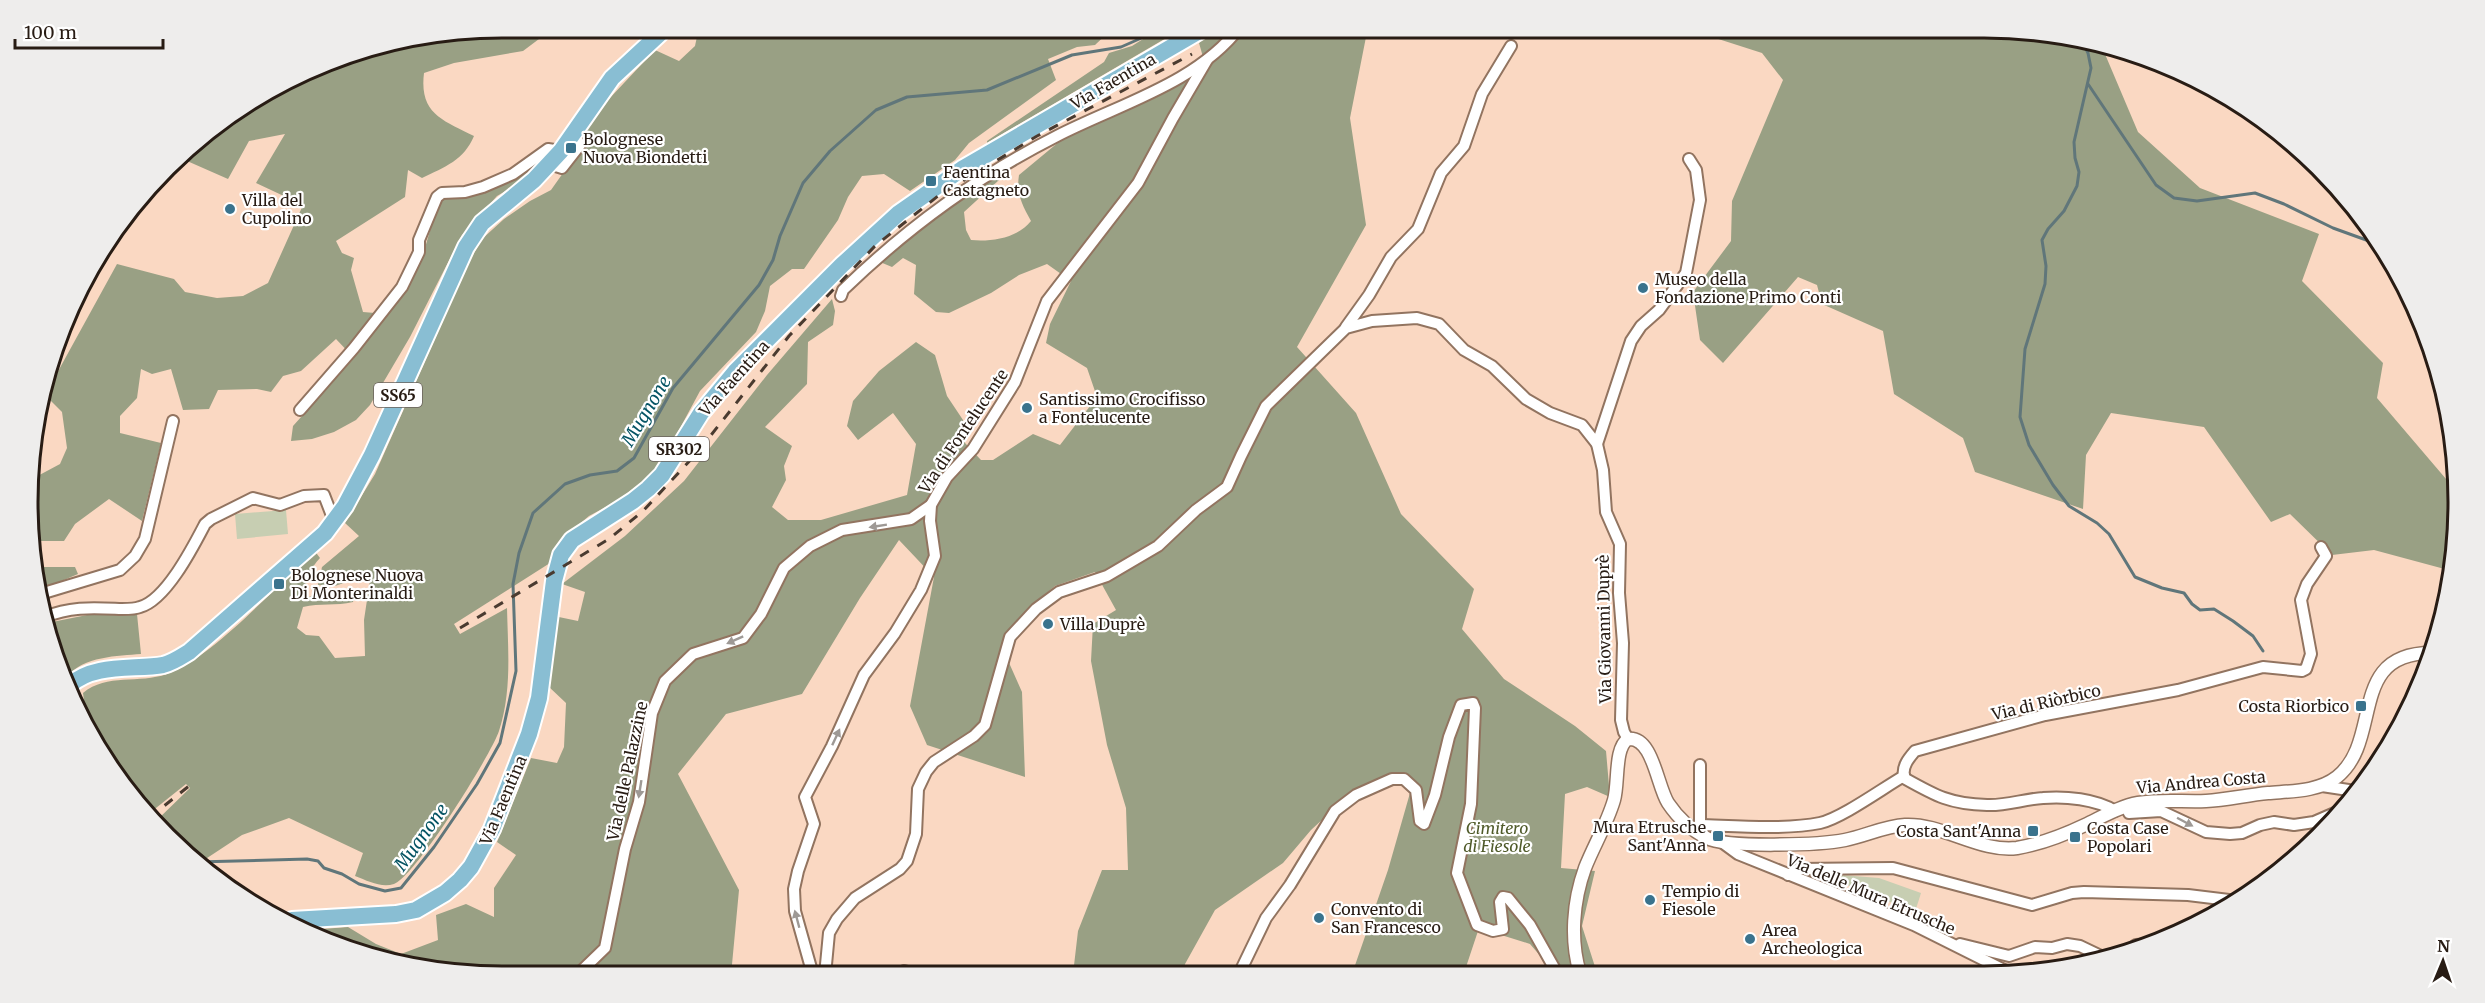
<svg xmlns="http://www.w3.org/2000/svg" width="2485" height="1003" font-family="Merriweather,serif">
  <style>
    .green { fill: #c7ceb2 }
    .forest { fill: #99a084 }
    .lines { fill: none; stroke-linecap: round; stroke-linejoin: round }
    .stream { stroke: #60767a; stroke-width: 3 }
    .minor-casing { stroke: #927460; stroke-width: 14 }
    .tertiary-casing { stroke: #927460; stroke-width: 15 }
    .primary-casing { stroke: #fff; stroke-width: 20 }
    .minor { stroke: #fff; stroke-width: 10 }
    .tertiary { stroke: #fff; stroke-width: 12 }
    .primary { stroke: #89bed3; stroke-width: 16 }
    .rail { stroke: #4a3b30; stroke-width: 3; stroke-dasharray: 10 10; stroke-linecap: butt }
    .oneway { fill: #9e9995 }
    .poi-dot { fill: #3a738d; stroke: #fff; stroke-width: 2 }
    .labels { text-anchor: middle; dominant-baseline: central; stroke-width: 4.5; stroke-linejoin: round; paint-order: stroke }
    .shield { fill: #fff; stroke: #68605a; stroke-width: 1.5 }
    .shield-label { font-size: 15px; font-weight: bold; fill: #281c14 }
    .street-label { font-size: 16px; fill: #281c14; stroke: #fff }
    .poi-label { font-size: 16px; fill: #281c14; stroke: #fff; text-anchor: start }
    .park-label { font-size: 16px; font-style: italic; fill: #4f5a29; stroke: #fff }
    .water-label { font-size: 18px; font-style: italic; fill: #055464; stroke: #fff }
    .rim { fill: none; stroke: #281c14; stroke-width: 3 }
  </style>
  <rect width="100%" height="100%" fill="#fad8c2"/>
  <g class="green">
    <path d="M286 510 288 534 237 539 235 514Z"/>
    <path d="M1817 873 1879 878 1921 893 1915 912Z"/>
  </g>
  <g class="forest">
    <path d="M502 27H555L523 51 454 63 424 73C419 114 443 120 474 136 464 160 445 167 422 178L408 170 405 197 336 241 342 253 354 258 351 270 363 312 387 314 409 285 422 258 439 200 446 195 462 194 545 155 543 162 525 180 497 196 462 235 410 337 370 405 356 420 334 432 312 439 291 441 293 426 354 358 336 339 301 371 283 376 271 392 257 389 218 390 209 409 183 410 171 369 152 374 141 369 137 398 120 416V433L161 443 142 521 109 499 75 524 64 541H34L32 479 60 464 67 448 62 412 45 395 117 264 174 279 185 292 217 298 243 296 268 283 303 205 256 183 285 134 249 141 228 179 178 157 189 145 265 90 349 52Z"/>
    <path d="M699 27H1114L1095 45 1077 47 1048 59 1056 80 969 143 955 160 910 191 884 174 862 176 848 197 838 220 804 269H792L770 286 765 311 756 332 700 391 665 456 650 476 617 501 589 516 564 537 550 563 454 624 460 634 507 608C508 650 512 691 499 731 491 755 415 877 394 884 381 888 368 881 355 876L363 853 289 818 242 835 198 864 154 823 190 788 186 784 146 816 91 739 83 718 86 716 83 693C107 673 139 684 167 674 213 657 277 586 314 550L320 558C309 570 304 581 306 598 323 591 339 585 355 594L353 602C336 606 320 603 303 607L297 628 306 635 319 636 335 658 365 656 364 620 370 580 361 577 335 586 318 585 322 567 359 536 345 523 375 474 469 262 482 239 504 219 530 201 551 190 580 149 585 131 608 100 655 50 679 61 695 46Z"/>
    <path d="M1162 27H1185L987 143V141L1104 62 1109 53 1132 46Z"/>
    <path d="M1218 27H1361L1366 37 1350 118 1366 225 1297 347 1356 413 1401 514 1474 589 1462 629 1504 679 1575 726 1606 751 1610 797 1587 787 1565 794 1561 868 1595 871 1582 926 1597 973H1555L1530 944 1479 928 1464 973 1352 974 1388 870 1414 779 1395 774 1349 795 1311 830 1283 863 1215 910 1185 964 1183 974H1073L1078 931 1102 870H1128L1126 808 1107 745 1091 661 1093 624 1116 610 1095 572 1055 586 1032 605 1002 647 1022 692 1025 777 927 745 910 706 934 577 899 540 860 598 802 694 726 714 678 774 739 890 731 975 502 976 349 951 309 930 348 927 376 944 401 954 438 940 436 915 466 904 494 917V888L516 855 497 842 531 758 557 763 564 747 566 703 548 686 554 616 578 621 585 592 562 584 625 536 684 481 767 375 832 299 835 311 833 325 808 342 807 384 765 427 792 446 784 466 786 480 772 507 788 520H821L907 495 916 444 893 413 858 440 847 426 853 401 879 371 916 342 935 355 947 396 963 420 965 443 981 460H993L1033 434 1060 445 1097 397 1087 368 1046 343 1050 324 1071 281 1047 264 1019 275 991 293 949 313 936 312 914 294 916 265 903 258 892 267 880 262 924 223 1006 166 1010 170 964 212 966 230 971 240C991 242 1018 238 1031 221 1022 205 1016 193 1019 175L1060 141 1203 57 1199 43Z"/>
    <path d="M1681 27H1983L2102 47 2138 132 2200 188 2319 234 2302 281 2383 363 2377 398 2452 486 2456 488 2452 571 2374 550 2332 555 2290 514 2271 522 2204 427 2111 413 2086 455 2083 509 1975 472 1963 438 1894 394 1883 331 1822 304 1817 285 1798 277 1723 363 1700 340 1693 292 1731 241 1732 201 1783 80 1762 53Z"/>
    <path d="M35 567H75L78 574 36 592Z"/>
    <path d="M97 613 137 614 141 654C118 656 83 656 67 677L47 623Z"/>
  </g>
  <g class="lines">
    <g class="stream">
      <path d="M2083 43 2088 53 2091 68 2074 142 2075 158 2079 172 2077 186 2064 211 2048 229 2042 240 2046 266 2045 284 2025 349 2020 417 2029 445 2053 485 2069 506 2097 523 2109 534 2135 577 2162 588 2184 593 2192 604 2200 610 2214 609 2233 621 2253 636 2263 651"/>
      <path d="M2088 84 2156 185 2174 198 2197 201 2255 193 2284 204 2333 228 2380 245"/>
      <path d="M196 862 307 859 318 861 324 868 342 874 359 884 385 891 401 888 434 847 477 784 500 743 516 671 513 584 519 553 533 513 565 484 590 475 617 471 634 458 673 388 759 285 773 260 780 236 803 183 830 151 876 110 907 97 987 90 1072 55 1121 47 1146 36 1157 27"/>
    </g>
    <defs>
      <g id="minor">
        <path d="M549 164 562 168 580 145 574 133"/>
        <path d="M841 296 843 290C907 228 978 176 1057 136 1119 104 1196 84 1240 27"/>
        <path d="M1346 327 1369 295 1391 257 1418 229 1441 173 1464 146 1482 94 1511 46"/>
        <path d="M300 410 354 348 402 287 419 252V240L437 197 442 193 465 192 483 187 513 174 548 149 561 151"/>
        <path d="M1597 444 1631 341 1641 326 1659 310 1686 273 1700 200 1696 170 1689 159"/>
        <path d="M38 600 47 592 120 570 135 556 145 539 173 421"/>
        <path d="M45 617C71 606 94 608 122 609 128 609 135 609 140 607 166 600 193 547 205 524L211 519 253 498 280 505 304 496 324 495 334 521"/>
        <path d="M1904 776C1902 766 1909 758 1915 751L2045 715 2178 690 2263 667 2302 671 2306 669 2311 654 2301 600 2307 584 2326 556 2321 547"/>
        <path d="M1904 776V778C1936 796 1950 804 1987 805 2006 806 2024 799 2043 798 2065 796 2096 799 2115 811"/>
        <path d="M2322 786 2355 791"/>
        <path d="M2126 806 2129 813 2161 811 2206 832 2230 834 2242 833 2260 825 2274 822 2294 825 2314 822 2337 812"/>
        <path d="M1700 825C1735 826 1786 830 1820 823 1842 818 1883 788 1904 776"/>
        <path d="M1700 831V765"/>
        <path d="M1723 843 1738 854 1914 925 2008 972"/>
        <path d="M1788 875 1799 869 1893 868 2032 905 2072 893 2084 892 2188 895 2229 900"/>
        <path d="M1960 944 2009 956 2035 947 2052 948 2067 944 2080 946 2103 957"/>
        <path d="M2131 949 2136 945 2150 944"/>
        <path d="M1239 974 1266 918 1290 885 1335 811 1356 795 1392 779H1404L1416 790 1420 821 1424 824 1435 795 1449 737 1461 705 1473 703 1475 708 1471 804 1457 873 1477 925 1493 931 1503 929 1500 902 1503 897 1508 898 1530 925 1557 973"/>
        <path d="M813 975 795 911 794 889 798 871 814 824 805 797 832 746 864 675 895 633 921 590 935 556 930 521 931 505 947 477 973 449 1015 382 1047 301 1138 183 1173 118 1207 60"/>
        <path d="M825 975 829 933 837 919 855 898 900 869 907 861 916 834 918 789 926 772 934 762 974 736 985 725 1010 637 1036 609 1059 592 1107 576 1158 546 1196 510 1227 487 1241 456 1266 406 1346 328 1372 321 1417 318 1439 324 1464 350 1492 366 1526 399 1550 413 1582 425 1597 444 1603 470 1606 512 1620 544 1619 593 1623 643 1621 720 1624 732 1628 739"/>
        <path d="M897 975 904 971 918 975"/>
        <path d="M576 976 605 948 625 849 639 802 652 713 665 681 693 654 743 638 761 614 784 568 810 546 842 530 911 519 931 505"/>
      </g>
      <path id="tertiary" d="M1580 973C1570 940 1573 901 1585 868 1594 845 1607 824 1614 800 1619 783 1614 748 1628 739 1653 736 1657 786 1668 803 1678 818 1691 830 1707 838 1727 848 1820 845 1845 840 1865 836 1885 826 1905 825 1942 823 1981 853 2017 848 2041 844 2064 835 2085 825 2102 817 2120 806 2138 803 2161 799 2183 802 2206 801 2226 800 2247 795 2268 793 2290 791 2318 792 2337 777 2384 739 2346 652 2433 653"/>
      <g id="primary">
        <path d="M70 685C94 663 134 670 163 665 172 663 181 657 189 652L325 533 345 506 372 455 466 247 482 223 534 180 561 151 612 78 667 27"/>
        <path d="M292 920 396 914 416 910 445 893 460 880 471 867 492 829 529 734 539 698 554 581 561 555 572 540 633 501 648 489 662 475 701 413 735 372 842 265 899 213 962 169 1206 27"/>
      </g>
    </defs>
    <use href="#minor" class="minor-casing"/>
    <use href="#tertiary" class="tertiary-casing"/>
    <use href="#primary" class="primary-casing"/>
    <use href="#minor" class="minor"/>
    <use href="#tertiary" class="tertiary"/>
    <use href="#primary" class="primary"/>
    <g class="rail">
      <path d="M460 628 609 539 643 511 697 453 789 336 875 246 938 196 1037 136 1192 54"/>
      <path d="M149 818 189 786"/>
    </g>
  </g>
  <defs><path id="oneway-solid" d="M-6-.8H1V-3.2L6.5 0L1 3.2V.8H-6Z" transform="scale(1.5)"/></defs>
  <g class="oneway">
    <use href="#oneway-solid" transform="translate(878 526) rotate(171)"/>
    <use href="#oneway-solid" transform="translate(735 640) rotate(156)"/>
    <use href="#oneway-solid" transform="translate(836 737) rotate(-65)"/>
    <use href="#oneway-solid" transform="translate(640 789) rotate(99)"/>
    <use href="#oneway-solid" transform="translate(2185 822) rotate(28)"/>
    <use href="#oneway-solid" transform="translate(797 919) rotate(-105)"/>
  </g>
  <g class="poi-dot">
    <rect x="565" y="142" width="12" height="12" rx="3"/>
    <rect x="925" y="175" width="12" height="12" rx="3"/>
    <circle cx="230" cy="209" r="6"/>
    <circle cx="1643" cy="288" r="6"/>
    <circle cx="1027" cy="408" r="6"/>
    <rect x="273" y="578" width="12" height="12" rx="3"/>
    <circle cx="1048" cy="624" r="6"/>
    <rect x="2355" y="700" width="12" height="12" rx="3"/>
    <rect x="2027" y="825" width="12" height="12" rx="3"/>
    <rect x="1712" y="830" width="12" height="12" rx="3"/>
    <rect x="2069" y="831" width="12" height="12" rx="3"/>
    <circle cx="1650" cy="900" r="6"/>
    <circle cx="1319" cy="918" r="6"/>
    <circle cx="1750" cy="939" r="6"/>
  </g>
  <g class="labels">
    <g class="shield">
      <rect x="374" y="383" width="48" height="24" rx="4.5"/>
      <rect x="649" y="437" width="60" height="24" rx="4.5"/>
    </g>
    <g class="shield-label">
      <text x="398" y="395">SS65</text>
      <text x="679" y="449">SR302</text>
    </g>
    <g class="street-label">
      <text transform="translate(1113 81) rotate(-30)">Via Faentina</text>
      <text transform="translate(734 378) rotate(-48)">Via Faentina</text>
      <text transform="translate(963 431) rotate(-56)">Via di Fontelucente</text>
      <text transform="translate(1604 629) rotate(-91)">Via Giovanni Duprè</text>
      <text transform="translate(2046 702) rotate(-13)">Via di Riòrbico</text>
      <text transform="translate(627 771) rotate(-78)">Via delle Palazzine</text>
      <text transform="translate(2201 782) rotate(-5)">Via Andrea Costa</text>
      <text transform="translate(503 800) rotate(-67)">Via Faentina</text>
      <text transform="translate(1871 894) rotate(23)">Via delle Mura Etrusche</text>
    </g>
    <g class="poi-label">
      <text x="583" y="139">Bolognese<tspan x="583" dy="18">Nuova Biondetti</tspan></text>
      <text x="943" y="172">Faentina<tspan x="943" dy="18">Castagneto</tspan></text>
      <text x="242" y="200">Villa del<tspan x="242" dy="18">Cupolino</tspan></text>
      <text x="1655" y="279">Museo della<tspan x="1655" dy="18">Fondazione Primo Conti</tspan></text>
      <text x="1039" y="399">Santissimo Crocifisso<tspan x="1039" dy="18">a Fontelucente</tspan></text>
      <text x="291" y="575">Bolognese Nuova<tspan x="291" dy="18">Di Monterinaldi</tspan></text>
      <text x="1060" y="624">Villa Duprè</text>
      <text x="2349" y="706" text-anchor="end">Costa Riorbico</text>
      <text x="1706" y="827" text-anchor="end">Mura Etrusche<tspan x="1706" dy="18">Sant'Anna</tspan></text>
      <text x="2087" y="828">Costa Case<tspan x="2087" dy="18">Popolari</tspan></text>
      <text x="2021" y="831" text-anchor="end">Costa Sant'Anna</text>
      <text x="1662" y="891">Tempio di<tspan x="1662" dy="18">Fiesole</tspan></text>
      <text x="1331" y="909">Convento di<tspan x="1331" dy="18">San Francesco</tspan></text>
      <text x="1762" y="930">Area<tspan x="1762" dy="18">Archeologica</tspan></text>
    </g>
    <g class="park-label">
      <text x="1497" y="828">Cimitero<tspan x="1497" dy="18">di Fiesole</tspan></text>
    </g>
    <g class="water-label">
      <text transform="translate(646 411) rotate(-59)">Mugnone</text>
      <text transform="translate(421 837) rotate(-54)">Mugnone</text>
    </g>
  </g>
  <path d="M0 0H2485V1003H0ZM502 38H1984A464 464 0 0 1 2448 502V502A464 464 0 0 1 1984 966H502A464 464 0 0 1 38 502V502A464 464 0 0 1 502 38Z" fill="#eeedec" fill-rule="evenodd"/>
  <path class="rim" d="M502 38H1984A464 464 0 0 1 2448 502V502A464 464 0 0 1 1984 966H502A464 464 0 0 1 38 502V502A464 464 0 0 1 502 38Z"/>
  <g transform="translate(2443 961) rotate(2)" stroke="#ffffff" stroke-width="4.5" paint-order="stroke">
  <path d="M0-4.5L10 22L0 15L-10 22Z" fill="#281c14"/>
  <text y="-9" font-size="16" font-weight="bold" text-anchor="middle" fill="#281c14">N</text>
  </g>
  <path d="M15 39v9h148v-9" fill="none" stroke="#281c14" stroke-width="3"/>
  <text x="24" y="39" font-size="18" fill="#281c14" stroke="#ffffff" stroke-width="4.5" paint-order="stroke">100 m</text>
</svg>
